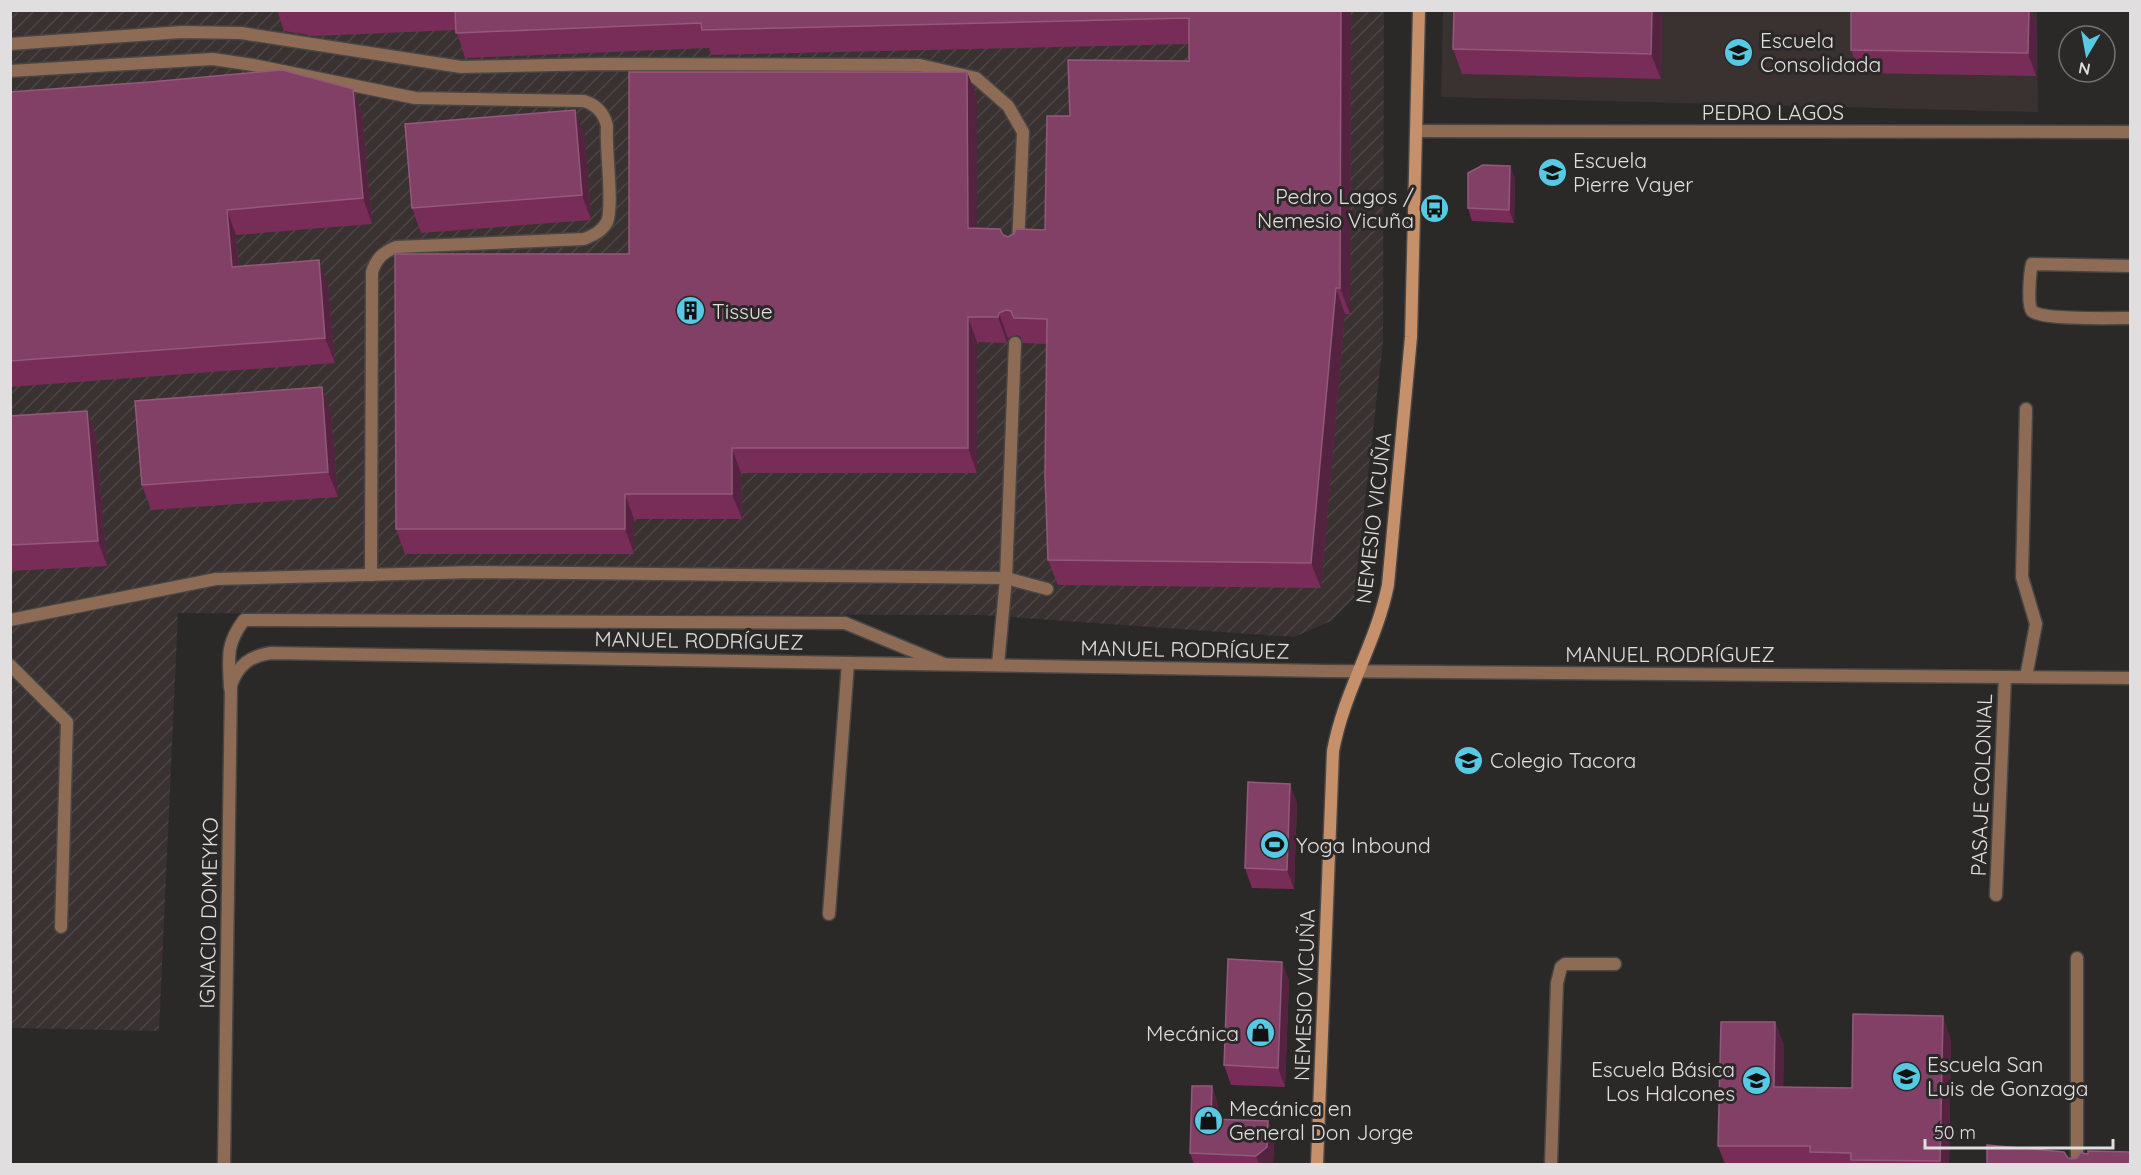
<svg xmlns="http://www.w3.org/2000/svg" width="2141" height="1175" font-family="Quicksand,sans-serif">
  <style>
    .built { fill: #3a3131 }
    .industrial { fill: url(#industrial-furrows) }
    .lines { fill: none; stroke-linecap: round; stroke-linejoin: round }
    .lane-casing { stroke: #484545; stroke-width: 15 }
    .street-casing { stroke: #484545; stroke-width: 15 }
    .secondary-casing { stroke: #484545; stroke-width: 15 }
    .lane { stroke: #8d6b54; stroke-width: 12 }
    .street { stroke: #8d6b54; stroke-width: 12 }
    .secondary { stroke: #c6906a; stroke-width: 12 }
    .wall { fill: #782d59 }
    .shaded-wall { fill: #54233f }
    .building { fill: #834067; stroke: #92597a; stroke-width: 1.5 }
    .labels { text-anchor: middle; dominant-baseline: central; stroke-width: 6; stroke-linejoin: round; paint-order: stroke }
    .poi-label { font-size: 21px; fill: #e0dede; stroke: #2b2828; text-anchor: start }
    .street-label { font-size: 21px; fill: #e0dede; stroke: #2b2828 }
  </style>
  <defs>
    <pattern id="industrial-furrows" width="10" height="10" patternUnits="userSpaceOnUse" patternTransform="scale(1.5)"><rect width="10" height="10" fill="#3a3131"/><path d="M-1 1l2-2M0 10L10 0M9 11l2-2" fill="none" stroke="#4d4545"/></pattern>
  </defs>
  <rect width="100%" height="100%" fill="#2b2828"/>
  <path class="built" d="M1443 11H2037L2038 112 1441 97Z"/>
  <path class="industrial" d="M11 11H1384L1383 342 1354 598 1331 621 1294 637 982 615 178 613 159 1031 11 1028Z"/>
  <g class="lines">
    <defs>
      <g id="lane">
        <path d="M10 44 182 32 241 33 461 67 602 64 920 65 976 78 1008 106 1023 132 1018 246"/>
        <path d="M10 71 213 59 253 65 415 98 584 101C597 105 604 113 607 126 605 148 614 205 607 222 602 231 594 235 584 239L396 247C383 252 376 259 372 272L371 575"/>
        <path d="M2130 266 2032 264C2030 272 2027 305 2032 311 2042 320 2113 318 2130 318"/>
        <path d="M2026 409 2022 577 2036 624 2026 677"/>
        <path d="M10 620 216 579 475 572 1006 578 1047 589"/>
        <path d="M10 665 67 722 61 927"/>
        <path d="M998 665 1006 578 1015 343"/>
        <path d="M230 688C229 658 225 645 244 620L845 623 944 664"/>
        <path d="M1551 1164 1557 983 1561 967 1565 964H1615"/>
      </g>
      <g id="street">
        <path d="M1416 131 2130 132"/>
        <path d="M1996 895 2005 677"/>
        <path d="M829 914 848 663"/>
        <path d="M2077 958V1164"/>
        <path d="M224 1164 231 685C238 665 250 656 271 653L1325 671 2130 678"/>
      </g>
      <path id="secondary" d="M1317 1164 1333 751C1344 691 1376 644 1388 585L1411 337 1419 10"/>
    </defs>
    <use href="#lane" class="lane-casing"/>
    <use href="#street" class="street-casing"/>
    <use href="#secondary" class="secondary-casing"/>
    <use href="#lane" class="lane"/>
    <use href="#street" class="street"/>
    <use href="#secondary" class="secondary"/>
  </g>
  <g class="wall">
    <path d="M277 10H1351L1350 314H1345L1321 588 1058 585 1048 560 1047 344 1023 343 1020 336 1015 335 1008 338 1007 343 977 342V473H741L742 519H634V554H405L396 529 629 254 967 72 977 97V228L1008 237 1045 230 1070 116 1189 61V44L711 55 709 48 465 58 456 30 315 36 284 31Z"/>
    <path d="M1662 10 1661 79 1462 74 1453 49Z"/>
    <path d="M1851 10H2031L2037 28 2036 76 1859 73 1851 50Z"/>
    <path d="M353 89 362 114 372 224 236 235 239 266 328 285 335 363 10 387V92Z"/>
    <path d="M585 136 591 220 421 233 412 208Z"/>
    <path d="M1510 166 1515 179 1514 223 1472 221 1468 208Z"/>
    <path d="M322 387 331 413 338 497 151 510 142 485Z"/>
    <path d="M87 411 96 436 107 566 10 571V416Z"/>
    <path d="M1290 784 1297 803 1294 889 1252 888 1245 868Z"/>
    <path d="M1282 962 1289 981 1285 1087 1231 1085 1224 1065Z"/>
    <path d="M1775 1022 1784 1046 1783 1088H1852L1951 1040 1949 1164H1725L1718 1146Z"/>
    <path d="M1212 1086 1218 1104V1119L1268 1121 1274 1138 1273 1164H1194L1190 1153Z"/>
  </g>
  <g class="shaded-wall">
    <path d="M1341 10H1351L1350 314 1340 288Z"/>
    <path d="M1652 10H1662L1661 79 1651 54Z"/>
    <path d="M2029 10H2031L2037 28 2036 76 2028 53Z"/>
    <path d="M967 72 977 97V254L968 228Z"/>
    <path d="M353 89 362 114 372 224 363 198Z"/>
    <path d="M575 110 585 136 591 220 582 195Z"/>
    <path d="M1510 166 1515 179 1514 223 1509 210Z"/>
    <path d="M227 210 236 235 241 292 232 267Z"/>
    <path d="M319 260 328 285 335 363 325 338Z"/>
    <path d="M1336 288 1345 314 1321 588 1311 563Z"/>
    <path d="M999 313 1008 338 1007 343 998 317Z"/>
    <path d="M968 317 977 342V473L968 448Z"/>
    <path d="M322 387 331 413 338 497 328 472Z"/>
    <path d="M87 411 96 436 107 566 98 541Z"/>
    <path d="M732 448 741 473 742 519 732 494Z"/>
    <path d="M625 494 634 519V554L625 529Z"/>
    <path d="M1290 784 1297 803 1294 889 1287 870Z"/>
    <path d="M1282 962 1289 981 1285 1087 1278 1068Z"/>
    <path d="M1943 1016 1951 1040 1949 1164H1941L1940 1161Z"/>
    <path d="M1775 1022 1784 1046 1783 1111 1774 1087Z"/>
    <path d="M1212 1086 1218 1104V1137L1211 1119Z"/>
    <path d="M1268 1121 1274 1138 1273 1164H1259L1256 1156Z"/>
  </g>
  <g class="building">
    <path d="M455 10H1341L1340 288H1336L1311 563 1048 560 1045 475 1047 319 1014 318 1011 311 1006 310 999 313 998 317H968V448H732V494H625V529H396L395 254H629V72H967L968 228 1000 229 1003 235 1008 237 1014 234 1016 229 1045 230 1047 116H1070L1068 60 1189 61V18L702 30 701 23 456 33Z"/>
    <path d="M1454 10H1652L1651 54 1453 49Z"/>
    <path d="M1851 10H2029L2028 53 1851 50Z"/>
    <path d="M282 70 353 89 363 198 227 210 232 267 319 260 325 338 10 361V92L150 82Z"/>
    <path d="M575 110 582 195 412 208 405 124Z"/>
    <path d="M1483 165 1510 166 1509 210 1468 208V173Z"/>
    <path d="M322 387 328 472 142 485 135 401Z"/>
    <path d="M87 411 98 541 10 545V416Z"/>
    <path d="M1248 782 1290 784 1287 870 1245 868Z"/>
    <path d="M1228 959 1282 962 1278 1068 1224 1065Z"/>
    <path d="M1853 1014 1943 1016 1940 1161 1851 1160V1153L1810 1152V1146H1718L1721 1022H1775L1774 1087 1852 1088Z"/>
    <path d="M1192 1086H1212L1211 1119 1268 1121 1267 1147 1256 1156 1190 1153Z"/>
    <path d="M1987 1145 2064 1152 2068 1158 2072 1159 2077 1158 2080 1153 2088 1154V1151L2130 1152V1164H1987Z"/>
  </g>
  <defs>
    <symbol id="school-disc" viewBox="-11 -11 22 22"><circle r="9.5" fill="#57c9e2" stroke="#2b2828"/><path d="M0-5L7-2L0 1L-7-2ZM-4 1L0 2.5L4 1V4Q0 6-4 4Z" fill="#111"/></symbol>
    <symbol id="bus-disc" viewBox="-11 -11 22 22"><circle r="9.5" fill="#57c9e2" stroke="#2b2828"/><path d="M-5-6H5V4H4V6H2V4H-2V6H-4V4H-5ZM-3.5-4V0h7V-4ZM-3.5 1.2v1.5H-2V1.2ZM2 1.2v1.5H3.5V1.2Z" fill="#111"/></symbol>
    <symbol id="building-disc" viewBox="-11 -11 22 22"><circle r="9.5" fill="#57c9e2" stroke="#2b2828"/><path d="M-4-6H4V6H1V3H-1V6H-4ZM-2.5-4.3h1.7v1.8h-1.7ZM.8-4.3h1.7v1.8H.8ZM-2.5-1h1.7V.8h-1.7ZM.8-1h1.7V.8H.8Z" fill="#111"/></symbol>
    <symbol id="stadium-disc" viewBox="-11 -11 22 22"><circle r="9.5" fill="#57c9e2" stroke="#2b2828"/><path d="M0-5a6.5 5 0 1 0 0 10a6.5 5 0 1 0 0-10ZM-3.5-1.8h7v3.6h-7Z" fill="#111"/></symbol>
    <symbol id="shop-disc" viewBox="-11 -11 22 22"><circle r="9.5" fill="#57c9e2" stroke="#2b2828"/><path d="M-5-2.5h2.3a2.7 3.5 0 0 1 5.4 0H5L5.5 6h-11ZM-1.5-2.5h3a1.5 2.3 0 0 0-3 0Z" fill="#111"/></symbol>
  </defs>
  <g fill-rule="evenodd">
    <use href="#school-disc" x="1722" y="36" width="33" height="33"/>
    <use href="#school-disc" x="1536" y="156" width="33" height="33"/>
    <use href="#bus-disc" x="1418" y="192" width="33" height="33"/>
    <use href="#building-disc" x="674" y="294" width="33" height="33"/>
    <use href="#school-disc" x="1452" y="744" width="33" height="33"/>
    <use href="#stadium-disc" x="1258" y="828" width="33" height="33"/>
    <use href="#shop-disc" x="1244" y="1016" width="33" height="33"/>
    <use href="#school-disc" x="1890" y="1060" width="33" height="33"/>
    <use href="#school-disc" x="1740" y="1064" width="33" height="33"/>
    <use href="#shop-disc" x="1192" y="1104" width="33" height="33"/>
  </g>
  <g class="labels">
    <g class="poi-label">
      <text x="1760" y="40">Escuela<tspan x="1760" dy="24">Consolidada</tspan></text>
      <text x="1573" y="160">Escuela<tspan x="1573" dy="24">Pierre Vayer</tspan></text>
      <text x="1414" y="196" text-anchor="end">Pedro Lagos /<tspan x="1414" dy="24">Nemesio Vicuña</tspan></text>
      <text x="712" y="311">Tissue</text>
      <text x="1490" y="760">Colegio Tacora</text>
      <text x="1296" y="845">Yoga Inbound</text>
      <text x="1239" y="1033" text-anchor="end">Mecánica</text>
      <text x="1927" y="1064">Escuela San<tspan x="1927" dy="24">Luis de Gonzaga</tspan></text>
      <text x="1735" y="1069" text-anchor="end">Escuela Básica<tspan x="1735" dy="24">Los Halcones</tspan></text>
      <text x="1229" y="1108">Mecánica en<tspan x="1229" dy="24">General Don Jorge</tspan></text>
    </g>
    <g class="street-label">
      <text x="1773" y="112">PEDRO LAGOS</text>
      <text transform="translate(1373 518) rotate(-83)">NEMESIO VICUÑA</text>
      <text transform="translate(699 640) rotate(1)">MANUEL RODRÍGUEZ</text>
      <text transform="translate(1185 649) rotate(1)">MANUEL RODRÍGUEZ</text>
      <text x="1670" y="654">MANUEL RODRÍGUEZ</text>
      <text transform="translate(1981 785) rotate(-88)">PASAJE COLONIAL</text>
      <text transform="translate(208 913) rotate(-89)">IGNACIO DOMEYKO</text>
      <text transform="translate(1304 995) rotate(-88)">NEMESIO VICUÑA</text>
    </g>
  </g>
  <rect width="2141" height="1175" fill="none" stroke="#e0dede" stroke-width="24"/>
  <g transform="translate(2087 54) rotate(190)"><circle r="28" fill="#2b2828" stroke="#737171" stroke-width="1.5"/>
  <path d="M0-4.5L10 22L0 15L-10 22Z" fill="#57c9e2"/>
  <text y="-9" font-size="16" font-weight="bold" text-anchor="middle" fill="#e0dede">N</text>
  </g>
  <path d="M1925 1139v9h188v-9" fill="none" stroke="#e0dede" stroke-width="3"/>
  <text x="1934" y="1139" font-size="18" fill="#e0dede" stroke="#2b2828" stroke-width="4.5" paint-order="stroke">50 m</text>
</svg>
